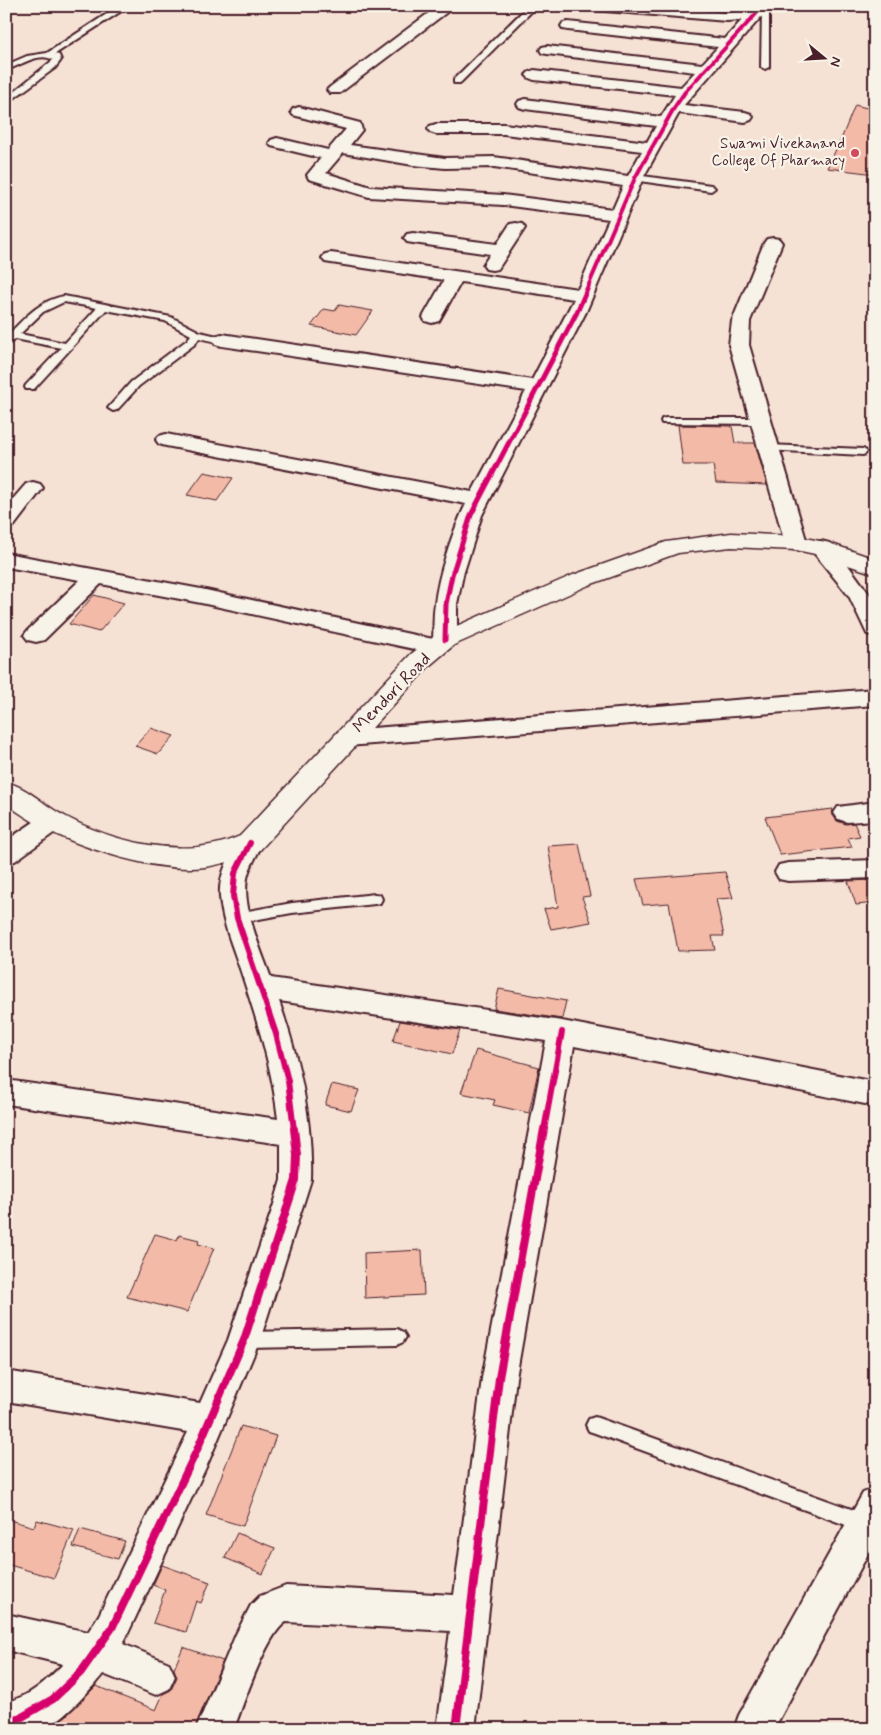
<svg xmlns="http://www.w3.org/2000/svg" width="881" height="1735" font-family="Mynerve,sans-serif">
  <style>
    .building { fill: #f2baa7; stroke: #4a1f2b }
    .lines { fill: none; stroke-linecap: round; stroke-linejoin: round }
    .lane-casing { stroke: #4a1f2b; stroke-width: 4 }
    .street-casing { stroke: #4a1f2b; stroke-width: 4 }
    .secondary-casing { stroke: #4a1f2b; stroke-width: 3 }
    .lane { fill: #f7f3e8; fill-rule: evenodd }
    .street { fill: #f7f3e8; fill-rule: evenodd }
    .secondary { fill: #f7f3e8; fill-rule: evenodd }
    .cycleway-far3-casing { stroke: #f7f3e8; stroke-width: 5.5 }
    .cycleway-far2-casing { stroke: #f7f3e8; stroke-width: 8 }
    .cycleway-far1-casing { stroke: #f7f3e8; stroke-width: 9 }
    .cycleway-casing { stroke: #f7f3e8; stroke-width: 11 }
    .cycleway-far3 { stroke: #d6006c; stroke-width: 4 }
    .cycleway-far2 { stroke: #d6006c; stroke-width: 5 }
    .cycleway-far1 { stroke: #d6006c; stroke-width: 6 }
    .cycleway { stroke: #d6006c; stroke-width: 8 }
    .poi-dot { fill: #d1495b; stroke: #f7f3e8; stroke-width: 2 }
    .labels { text-anchor: middle; dominant-baseline: central; stroke-width: 4.5; stroke-linejoin: round; paint-order: stroke }
    .far-poi-label { font-size: 15px; fill: #4a1f2b; stroke: #f7f3e8; text-anchor: end }
    .street-label { font-size: 18px; fill: #4a1f2b; stroke: #f7f3e8 }
  </style>
  <rect width="100%" height="100%" fill="#f6e2d4"/>
  <filter id="ink" filterUnits="userSpaceOnUse"><feTurbulence type="fractalNoise" baseFrequency=".02" numOctaves="2"/><feDisplacementMap in="SourceGraphic" scale="10" xChannelSelector="R" yChannelSelector="G"/><feConvolveMatrix kernelMatrix="1 2 1 2 8 2 1 2 1" color-interpolation-filters="sRGB"/></filter>
  <g filter="url(#ink)">
    <g class="building">
      <path d="M855 105 875 110V174L827 168 842 137Z"/>
      <path d="M339 305 373 311 356 335 311 326 324 309 335 311Z"/>
      <path d="M678 425 732 426 735 443H755L767 485 716 483 713 465H683Z"/>
      <path d="M204 472 233 478 217 501 187 495Z"/>
      <path d="M94 595 124 603 99 632 69 624Z"/>
      <path d="M151 728 174 736 158 754 135 746Z"/>
      <path d="M833 809 832 814 837 821 846 824 854 823 860 836 848 838 852 847 780 855 765 817Z"/>
      <path d="M579 844 590 896 582 897 591 922 551 929 544 909 558 907 548 846Z"/>
      <path d="M725 872 733 898 716 899 724 936H712L715 950 678 951 669 903 643 905 636 879Z"/>
      <path d="M875 880V903L856 905 848 881Z"/>
      <path d="M499 989 566 1001 562 1019 494 1009Z"/>
      <path d="M400 1021 460 1030 452 1054 393 1041Z"/>
      <path d="M476 1050 539 1067 529 1113 493 1105 495 1100 461 1093Z"/>
      <path d="M332 1084 359 1090 351 1111 325 1105Z"/>
      <path d="M155 1234 177 1240 179 1235 199 1240 198 1244 214 1248 187 1312 127 1297Z"/>
      <path d="M422 1250 424 1295 365 1298 364 1253Z"/>
      <path d="M241 1426 276 1436 243 1526 206 1515Z"/>
      <path d="M6 1519 34 1527 37 1520 74 1530 54 1578 6 1564Z"/>
      <path d="M80 1529 125 1541 118 1559 73 1547Z"/>
      <path d="M237 1533 275 1548 263 1574 225 1558Z"/>
      <path d="M162 1565 210 1582 201 1603 196 1601 186 1632 153 1623 165 1590 153 1585Z"/>
      <path d="M183 1647 223 1661 194 1729H46L66 1716 96 1686 156 1710 163 1694 171 1690 177 1677 174 1669Z"/>
    </g>
    <g class="lines">
      <defs>
        <g id="lane">
          <path d="M119 6H129L55 54 59 55 61 60 55 68 6 104V98L53 60C39 51 20 66 6 70V65L27 56 47 53Z"/>
          <path d="M528 6H537L460 83H454V79Z"/>
          <path d="M762 9 769 11V67L765 69 761 67Z"/>
          <path d="M635 175 711 185 715 188 711 191 632 180 631 178Z"/>
          <path d="M64 296 171 317 200 332 226 338 227 340 222 343 199 338 195 344 139 386 117 410 113 411 108 408 131 382 187 340 191 335 165 321 106 310 34 389H26L25 387 26 385 61 348 15 339 6 346V337C24 319 38 301 64 296ZM64 302 97 308 65 343 20 334 43 312Z"/>
          <path d="M666 418H760L765 421 760 424 662 423 661 421 662 419Z"/>
          <path d="M768 445 863 449 868 452 863 455 764 450 763 448Z"/>
          <path d="M375 894 380 895 382 899 380 903 375 904 292 913 237 923 232 922 230 918 232 914 237 913 292 903Z"/>
          <path d="M397 1329 403 1332 406 1337 403 1342 397 1345 244 1348 238 1345 235 1340 238 1335 244 1332Z"/>
          <path d="M595 1417 865 1514 872 1517 874 1523 872 1529 865 1532 595 1433 589 1431 586 1425 589 1419Z"/>
        </g>
        <g id="street">
          <path d="M438 6H455L340 93H330L327 90 330 87Z"/>
          <path d="M586 6H649L727 13 763 8 768 9 770 12 768 15 761 17 684 105 745 112 751 114 753 117 751 120 745 122 679 113 643 178 586 312 482 515 463 575 457 604V640L453 645 448 646 445 652 437 654 201 603 101 584 44 640 36 642 28 640 24 635 28 630 80 580 6 567V553L201 589 433 639C434 627 433 615 435 604 438 575 453 530 466 504L166 446 159 444 156 440 159 436 166 434 472 492 526 391 222 346 215 344 213 340 215 336 222 334 532 380 574 299 461 282 439 321 432 323 425 321 423 317 444 280 331 263 325 262 322 258 325 254 331 253 578 289 609 219 503 205 369 197 309 179 307 175 321 158 271 146 269 143 271 140 277 138 328 150 346 129 293 115 291 112 293 109 299 107 360 123 362 130 350 145 445 158 494 157 628 176 642 151 504 134H436L430 132 428 129 430 126 436 124H504L647 142 656 126 525 109 519 107 517 104 519 101 525 99 661 117 675 95 534 80 529 78 526 75 529 72 534 70 681 87 695 72 547 54 542 53 540 50 542 47 547 46 702 64 718 47 568 30 563 29 561 26 563 23 568 22 725 39 742 20 727 21 593 10ZM343 153 413 165 445 168 494 167 623 186 613 209 503 195 371 187 326 173Z"/>
          <path d="M516 223 522 224 525 228 498 269 492 270 486 269 483 265 490 254 413 243 407 242 404 238 407 234 413 233 497 244 510 224Z"/>
          <path d="M773 238 779 239 782 243 750 321 749 345 807 543 804 548 796 550 788 548 785 543 729 345 732 321 764 243 767 239Z"/>
          <path d="M33 482 40 484 43 488 14 526 6 527V507L26 484Z"/>
          <path d="M821 541 829 543 845 561 875 602V636L867 634 849 596 810 548 813 543Z"/>
          <path d="M875 689V705L347 746 338 744 335 738 338 732 347 730Z"/>
          <path d="M875 802V820L847 822 838 819 834 813 838 807Z"/>
          <path d="M53 812 62 815 66 821 62 827 15 861 6 863V841L44 815Z"/>
          <path d="M250 834 259 836 263 843C258 852 253 862 249 871 238 901 261 949 271 978L562 1021 875 1082V1106L574 1046 516 1378 475 1729H437L450 1631 286 1622C266 1635 243 1705 234 1729H196L236 1634 251 1605 260 1596 286 1586 454 1595 482 1378 546 1041 279 1001C299 1058 313 1119 311 1180L260 1340 208 1463 123 1644 169 1663 175 1676 169 1689 156 1695 103 1674C89 1691 60 1726 38 1729 28 1730 16 1729 6 1729V1702C30 1697 46 1681 63 1664L6 1650V1614L88 1632 99 1615 188 1432 6 1401V1371L200 1403 228 1340 274 1204 281 1180V1144L6 1104V1080L278 1119C272 1068 259 1027 243 978 235 952 222 924 220 897 218 875 230 855 241 836Z"/>
          <path d="M875 860V878L788 881 779 879 775 872 779 865 788 863Z"/>
          <path d="M875 1488V1541L774 1729H734L739 1715 863 1493Z"/>
        </g>
        <path id="secondary" d="M731 533 796 536 829 543 875 559V574L815 554 796 550 731 547 678 553 589 585 454 645 429 666 260 850C242 858 224 864 205 867 159 873 82 849 42 827 30 820 18 812 6 804V782C26 787 42 803 59 813 110 842 185 861 240 836L411 654 436 635 573 575 666 542Z"/>
      </defs>
      <use href="#lane" class="lane-casing"/>
      <use href="#street" class="street-casing"/>
      <use href="#secondary" class="secondary-casing"/>
      <use href="#lane" class="lane"/>
      <use href="#street" class="street"/>
      <use href="#secondary" class="secondary"/>
      <defs>
        <path id="cycleway-far3" d="M587 289 635 178 674 108 685 92 756 14"/>
        <path id="cycleway-far2" d="M445 640 446 604 452 575 471 515 577 312 588 287"/>
        <g id="cycleway-far1">
          <path d="M250 843 235 873 233 896 237 918 276 1034 288 1081 294 1130"/>
          <path d="M544 1130 562 1032"/>
        </g>
        <g id="cycleway">
          <path d="M6 1721 22 1717 53 1699 81 1672 112 1628 196 1452 244 1340 296 1180 297 1155 294 1129"/>
          <path d="M456 1729 499 1378 544 1129"/>
        </g>
      </defs>
      <use href="#cycleway-far3" class="cycleway-far3-casing"/>
      <use href="#cycleway-far2" class="cycleway-far2-casing"/>
      <use href="#cycleway-far1" class="cycleway-far1-casing"/>
      <use href="#cycleway" class="cycleway-casing"/>
      <use href="#cycleway-far3" class="cycleway-far3"/>
      <use href="#cycleway-far2" class="cycleway-far2"/>
      <use href="#cycleway-far1" class="cycleway-far1"/>
      <use href="#cycleway" class="cycleway"/>
    </g>
  </g>
  <circle class="poi-dot" cx="855" cy="153" r="5"/>
  <g class="labels">
    <g class="far-poi-label">
      <text x="845" y="144">Swami Vivekanand<tspan x="845" dy="17">College Of Pharmacy</tspan></text>
    </g>
    <g class="street-label">
      <text transform="translate(392 693) rotate(-46)">Mendori Road</text>
    </g>
  </g>
  <rect width="881" height="1735" fill="none" stroke="#f7f3e8" stroke-width="25"/>
  <rect x="12" y="12" width="856" height="1710" fill="none" stroke="#4a1f2b" stroke-width="2" filter="url(#ink)"/>
  <g transform="translate(824 58) rotate(108)" stroke="#f7f3e8" stroke-width="4" paint-order="stroke">
  <path d="M0-4L9 19L0 12L-9 19Z" fill="#4a1f2b"/>
  <text y="-8" font-size="14" font-weight="bold" text-anchor="middle" fill="#4a1f2b">N</text>
  </g>
</svg>
